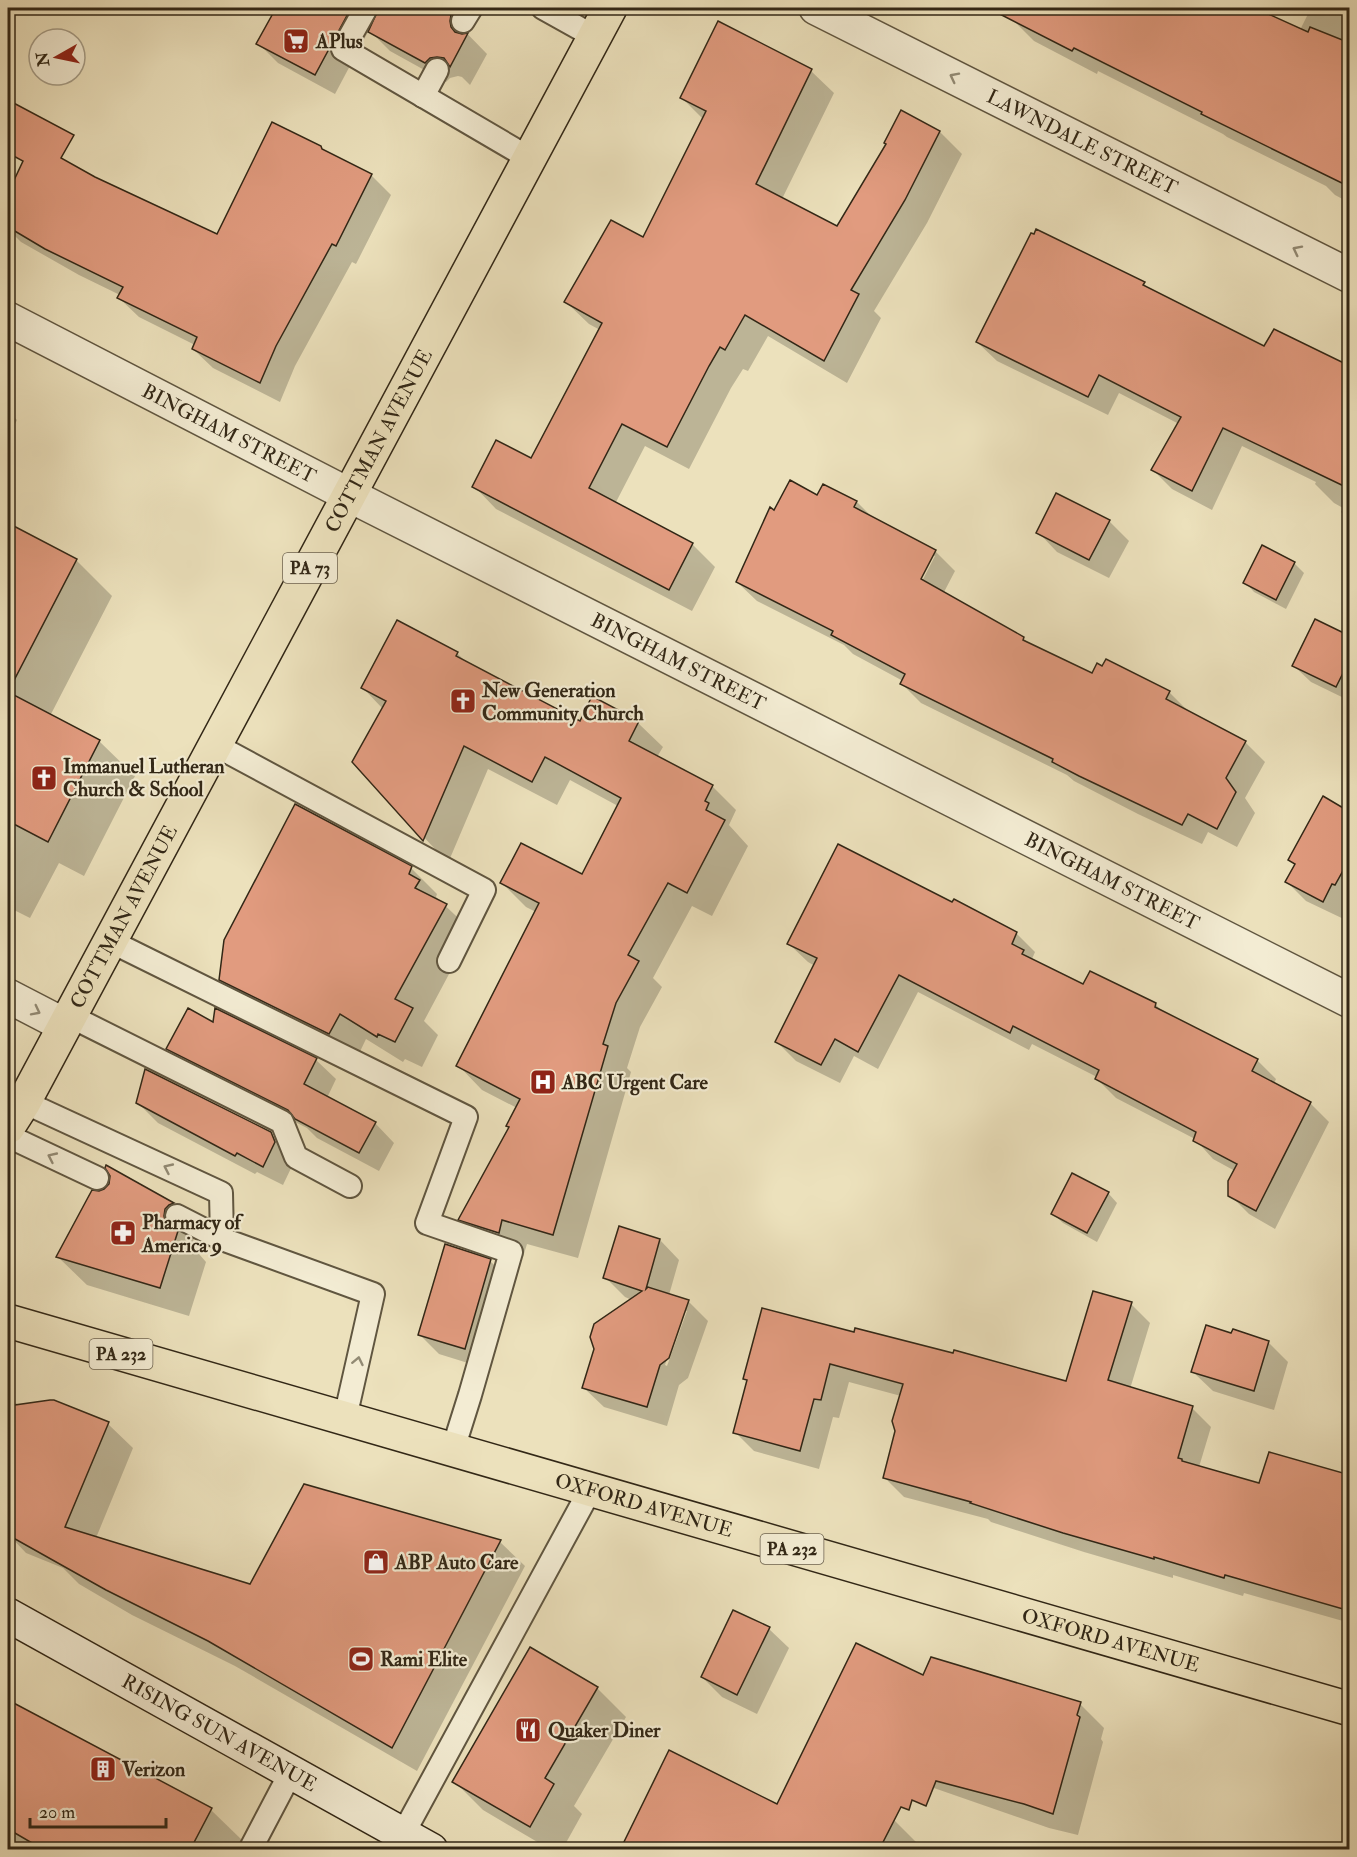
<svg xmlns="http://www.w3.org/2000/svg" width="1357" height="1857" font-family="'IM FELL Double Pica',serif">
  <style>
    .shadow { fill: #0003; fill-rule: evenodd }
    .building { fill: #e19b7f; stroke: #322716; stroke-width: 1.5 }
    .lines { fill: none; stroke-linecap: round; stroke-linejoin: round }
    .service-casing { stroke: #605640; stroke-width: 26 }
    .minor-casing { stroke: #605640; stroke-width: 36 }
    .secondary-casing { stroke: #322716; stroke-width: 36 }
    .primary-casing { stroke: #322716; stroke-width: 36 }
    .service { stroke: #f3ecd3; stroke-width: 22 }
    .minor { stroke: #f3ecd3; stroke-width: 33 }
    .secondary { stroke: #f3ecd3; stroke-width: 33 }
    .primary { stroke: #ece1bc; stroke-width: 33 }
    .oneway { stroke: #928a74 }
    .labels { text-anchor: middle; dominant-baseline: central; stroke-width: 4.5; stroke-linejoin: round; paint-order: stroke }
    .shield { fill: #f3ecd3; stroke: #6c624f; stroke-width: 1.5 }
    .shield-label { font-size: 18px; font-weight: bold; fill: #322716 }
    .poi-label { font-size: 20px; font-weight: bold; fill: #322716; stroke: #f3ecd3; text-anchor: start }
    .street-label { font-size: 20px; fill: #322716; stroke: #f3ecd3 }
  </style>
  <rect width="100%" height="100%" fill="#ece1bc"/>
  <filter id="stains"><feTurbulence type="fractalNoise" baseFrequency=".00333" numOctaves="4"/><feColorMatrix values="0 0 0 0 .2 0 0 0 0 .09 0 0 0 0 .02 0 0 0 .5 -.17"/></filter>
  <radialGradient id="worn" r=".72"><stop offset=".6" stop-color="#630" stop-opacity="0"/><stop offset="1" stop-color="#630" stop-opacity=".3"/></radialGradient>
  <g class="shadow">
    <path d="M277 8H435L450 16 487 54 470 85 462 77 458 76 450 78 446 82 390 51 369 30 335 94 278 63 258 43Z"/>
    <path d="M988 8H1211L1249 27 1300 30 1311 8H1350V203L1335 195 1326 186 1227 137 1223 134 1098 71 1097 74 1034 41 1013 20Z"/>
    <path d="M811 71 834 93 782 199 837 228 887 144 902 112 940 132 962 154 927 223 874 311 881 318 847 383 768 336 748 371 743 369 731 388 689 469 645 446 615 504 692 544 715 567 692 611 496 509 474 486 532 460 600 330 589 324 566 302 643 239 703 119 682 98Z"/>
    <path d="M33 145 94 178 217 236 320 147 325 152 371 175 391 195 356 264 352 262 295 366 280 402 213 368 193 349 195 345 139 317 119 298 120 295 79 275 21 242 8 229V197Z"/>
    <path d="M1144 284 1151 291 1265 348 1350 368V521L1341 512 1343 508 1334 503 1315 484 1316 482 1242 446 1212 510 1172 489 1153 470 1179 424 1119 393 1108 415 997 361 977 342Z"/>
    <path d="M8 411 17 420 8 439Z"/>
    <path d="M818 497 857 502 874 519 935 551 955 571 943 594 1023 638 1030 645 1093 675 1169 692 1189 712 1245 742 1265 762 1245 798 1255 813 1237 847 1208 832 1202 844 1138 814 1074 781 1067 775 921 703 901 683 903 681 853 654 844 645 757 601 737 582 775 512ZM931 556H935L919 587 916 585Z"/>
    <path d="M1109 521 1129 541 1109 578 1057 552 1038 532Z"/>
    <path d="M8 525 76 560 112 596 50 716 99 741 135 776 84 876 59 863 30 918 8 907Z"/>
    <path d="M1294 563 1304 573 1286 609 1254 592 1245 582Z"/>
    <path d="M1350 638V701L1311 682 1294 666Z"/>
    <path d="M457 653 469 665 580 723 593 698 638 723 663 747 657 757 712 786 736 810 729 825 748 846 712 916 692 906 653 978 662 987 640 1027 627 1068 631 1072 578 1258 527 1244 523 1257 484 1243 460 1219 510 1128 517 1108 482 1090 458 1065 536 912 526 907 502 883 583 876 618 806 570 780 557 805 488 769 448 863 353 761 383 709 363 688Z"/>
    <path d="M1324 798 1350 811V922L1306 901 1287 882 1296 866 1290 860Z"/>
    <path d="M411 868 437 894 436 897 472 931 424 1021 438 1035 422 1067 405 1059 403 1062 366 1039 356 1060 247 1006 220 979Z"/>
    <path d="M953 904 1016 933 1035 952 1032 959 1084 986 1155 1004 1165 1014 1257 1060 1276 1079 1274 1084 1310 1103 1329 1122 1275 1229 1249 1214 1230 1195 1235 1171 1213 1159 1195 1139 1116 1098 1097 1079V1077L1032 1044 1029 1050 918 992 878 1069 854 1056 840 1083 796 1061 777 1042 815 966 808 962 789 944Z"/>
    <path d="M216 1010 316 1060 336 1079 327 1098 375 1123 394 1143 379 1171 317 1138 307 1128 188 1068 168 1049 215 1024Z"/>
    <path d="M138 1103 270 1133 291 1153 294 1162 283 1185 257 1172 255 1174 158 1123Z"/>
    <path d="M107 1167 174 1204 202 1232 194 1238 192 1246 206 1262 189 1316 87 1285 58 1257 99 1193 110 1185 112 1176Z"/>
    <path d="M1108 1193 1117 1203 1097 1242 1063 1223 1053 1214Z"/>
    <path d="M660 1240 679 1260 669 1295 688 1301 708 1321 688 1378 679 1385 667 1426 604 1407 584 1388 632 1300 625 1297 605 1277ZM683 1311H687L667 1366 665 1365Z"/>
    <path d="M490 1261 510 1280 484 1368 439 1354 419 1334Z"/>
    <path d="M1131 1304 1150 1323 1130 1389 1192 1408 1211 1427 1199 1467 1260 1484 1350 1480V1623L1244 1593 1243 1596 1173 1575V1578L1084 1552 991 1522 988 1519 904 1497 885 1478 897 1431 901 1396 849 1382 839 1418 833 1417 819 1469 754 1451 735 1432 748 1382 744 1378 855 1334 1067 1383Z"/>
    <path d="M1268 1342 1288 1362 1274 1410 1213 1391 1193 1372Z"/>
    <path d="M8 1399 21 1406 108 1424 133 1448 96 1538 251 1585 304 1485 500 1542 525 1566 417 1771 235 1666 132 1615 79 1584 63 1568 26 1553 8 1534Z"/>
    <path d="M769 1629 789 1648 757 1714 722 1697 702 1677Z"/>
    <path d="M924 1677 1080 1704 1104 1728 1101 1739 1103 1742 1078 1835 1049 1828 839 1755Z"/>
    <path d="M597 1688 626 1717 574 1806 582 1814 562 1850H551L483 1810 454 1781Z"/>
    <path d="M8 1701 211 1810 243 1841 239 1850H8Z"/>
    <path d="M778 1806 894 1820 916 1842 912 1850H622Z"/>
    <path d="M1345 1840 1350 1843V1850H1340Z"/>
  </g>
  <g class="building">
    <path d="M276 8H351L315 75 256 44Z"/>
    <path d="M379 8H438L451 15 450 21 451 27 455 32 462 34 468 33 450 67 444 58 437 57 430 58 425 63 368 32Z"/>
    <path d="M988 8H1255L1308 32 1310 27 1350 43V187L1201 114 1202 112 1074 48 1072 51Z"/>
    <path d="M718 21 812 69 756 184 837 226 886 144 884 143 901 110 940 131 905 200 851 290 859 294 824 361 745 315 725 350 720 347 709 366 667 447 622 424 589 488 693 543 669 590 472 487 496 440 531 458 602 323 564 302 611 220 643 237 706 111 680 98Z"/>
    <path d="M8 100 74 135 61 158 95 177 217 234 272 122 321 146 322 149 372 174 336 246 332 244 276 346 260 383 192 349 197 337 117 298 123 287 45 249 8 227V193L23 161 8 153Z"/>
    <path d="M1036 229 1145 282 1143 285 1264 346 1274 329 1350 366V489L1223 428 1192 491 1151 470 1181 417 1099 375 1088 397 976 342 1031 233 1034 234Z"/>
    <path d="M790 480 817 495 823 484 857 501 854 507 936 550 921 579 1024 637 1023 640 1092 673 1097 663 1102 666 1106 659 1170 691 1166 699 1246 741 1226 778 1236 792 1217 829 1188 814 1182 825 1079 776 1052 762 1053 759 900 684 905 674 831 635 833 631 736 582 770 507 774 510Z"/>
    <path d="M1056 493 1110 520 1089 560 1036 533Z"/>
    <path d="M8 523 77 559 8 692 100 740 48 842 8 821Z"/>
    <path d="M1262 545 1295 562 1276 600 1243 583Z"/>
    <path d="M1315 619 1350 636V659L1336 687 1292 666Z"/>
    <path d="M397 620 458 652 456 656 580 721 592 696 639 721 629 741 713 785 705 801 709 803 706 810 725 820 687 893 668 883 628 955 639 961 616 1003 603 1044 608 1046 553 1235 502 1220 499 1233 458 1220 509 1127 506 1126 520 1099 456 1066 539 903 500 883 521 843 582 874 621 798 545 757 532 782 464 746 423 841 352 762 386 701 361 688Z"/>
    <path d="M1323 796 1350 812V858L1335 885 1332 884 1323 902 1285 882 1295 864 1288 860Z"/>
    <path d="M295 804 412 866 409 874 420 880 415 888 447 904 395 999 413 1008 395 1042 378 1034 377 1037 340 1014 329 1034 219 980 224 940Z"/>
    <path d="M838 844 952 902 954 899 1017 932 1012 944 1024 950 1022 954 1083 984 1090 971 1156 1003 1155 1007 1258 1059 1252 1071 1311 1102 1256 1211 1228 1196V1181L1237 1164 1193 1141 1196 1132 1095 1079 1099 1070 1013 1026 1010 1033 899 975 858 1052 835 1039 821 1065 775 1042 817 958 787 944Z"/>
    <path d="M188 1008 213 1022 215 1008 317 1058 304 1084 376 1122 359 1153 295 1119 288 1110 166 1049Z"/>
    <path d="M145 1069 271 1132 275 1142 263 1167 237 1153 235 1156 136 1103Z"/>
    <path d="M106 1165 174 1203 169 1205 165 1209 164 1216 166 1224 178 1231 160 1288 56 1257 92 1190 99 1191 104 1189 109 1184 110 1176 105 1168Z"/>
    <path d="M1072 1173 1109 1192 1087 1233 1051 1214Z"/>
    <path d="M619 1226 660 1239 646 1289 648 1287 689 1300 669 1358 660 1365 647 1407 582 1388 594 1349 590 1337 594 1324 642 1291 603 1278Z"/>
    <path d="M445 1244 491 1259 465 1349 418 1335Z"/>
    <path d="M1093 1291 1132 1302 1108 1380 1193 1406 1178 1458 1182 1459V1461L1259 1483 1269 1452 1350 1475V1611L1225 1575 1224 1578 1154 1557V1559L1063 1533 970 1503 971 1502 883 1478 895 1431 892 1421 903 1384 830 1364 821 1400 814 1399 800 1451 733 1433 747 1380 743 1379 762 1308 854 1332 855 1328 953 1353 954 1350 1066 1381Z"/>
    <path d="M1206 1325 1231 1333 1233 1329 1269 1341 1254 1391 1191 1372Z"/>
    <path d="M50 1400H54L109 1422 65 1527 250 1584 304 1484 501 1540 392 1748 208 1641 106 1590 8 1535V1406Z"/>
    <path d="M733 1610 770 1627 737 1695 701 1677Z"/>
    <path d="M856 1643 923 1675 931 1657 1081 1702 1077 1715 1080 1717 1053 1814 1024 1804 936 1781 926 1806 912 1800 909 1810 901 1807 879 1850H620L669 1750 777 1804Z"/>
    <path d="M530 1647 598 1687 545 1778 554 1784 530 1827 452 1782Z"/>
    <path d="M8 1700 212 1808 190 1850H44L8 1829Z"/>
  </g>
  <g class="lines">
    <defs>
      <g id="service">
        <path d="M366 8 343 49 529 158"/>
        <path d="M543 8 595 37"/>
        <path d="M463 21 471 8"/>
        <path d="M423 96 437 70"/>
        <path d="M215 745 484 890 449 961"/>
        <path d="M110 941 466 1117 427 1223 511 1252 470 1395 453 1449"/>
        <path d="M70 1016 282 1122 296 1157 350 1186"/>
        <path d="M24 1102 221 1193 222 1239 373 1294 345 1418"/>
        <path d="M8 1136 97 1178"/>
        <path d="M177 1216 222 1239"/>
        <path d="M403 1834 590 1490"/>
        <path d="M250 1850 291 1772"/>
      </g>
      <g id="minor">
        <path id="s1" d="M816 8 1350 276"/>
        <path id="s2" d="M8 319 349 495 1350 1001"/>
        <path d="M8 996 64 1025"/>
      </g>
      <g id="secondary">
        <path id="s3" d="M8 1615 431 1850"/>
      </g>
      <g id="primary">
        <path id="s4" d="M8 1127 24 1102 70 1016 610 8"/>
        <path id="s5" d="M8 1321 1350 1709"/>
      </g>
    </defs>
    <use href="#service" class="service-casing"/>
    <use href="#minor" class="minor-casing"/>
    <use href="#secondary" class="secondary-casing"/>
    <use href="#primary" class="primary-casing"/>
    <use href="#service" class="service"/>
    <use href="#minor" class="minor"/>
    <use href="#secondary" class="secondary"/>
    <use href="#primary" class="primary"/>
  </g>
  <defs><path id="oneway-chevron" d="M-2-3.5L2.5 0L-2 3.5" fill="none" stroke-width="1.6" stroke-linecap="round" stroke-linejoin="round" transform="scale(1.5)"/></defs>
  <g class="oneway">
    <use href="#oneway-chevron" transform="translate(954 77) rotate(-153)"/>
    <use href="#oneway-chevron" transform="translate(1297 250) rotate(-153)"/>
    <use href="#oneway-chevron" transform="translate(36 1011) rotate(27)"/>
    <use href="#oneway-chevron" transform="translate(52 1157) rotate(-155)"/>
    <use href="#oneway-chevron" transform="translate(168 1168) rotate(-155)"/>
    <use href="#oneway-chevron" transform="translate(358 1361) rotate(-78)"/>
  </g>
  <defs>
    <symbol id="supermarket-square" viewBox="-11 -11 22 22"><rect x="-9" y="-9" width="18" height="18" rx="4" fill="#8f2418" stroke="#f3ecd3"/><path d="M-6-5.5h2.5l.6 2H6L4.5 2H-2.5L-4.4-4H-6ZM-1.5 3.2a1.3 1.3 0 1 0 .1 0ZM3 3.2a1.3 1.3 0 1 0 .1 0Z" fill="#fff"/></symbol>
    <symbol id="church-square" viewBox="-11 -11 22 22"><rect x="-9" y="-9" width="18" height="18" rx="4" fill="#8f2418" stroke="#f3ecd3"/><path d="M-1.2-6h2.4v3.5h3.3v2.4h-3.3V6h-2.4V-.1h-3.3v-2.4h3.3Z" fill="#fff"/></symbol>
    <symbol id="hospital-square" viewBox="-11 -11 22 22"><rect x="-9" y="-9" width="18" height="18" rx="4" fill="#8f2418" stroke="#f3ecd3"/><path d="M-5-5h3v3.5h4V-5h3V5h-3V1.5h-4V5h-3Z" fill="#fff"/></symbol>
    <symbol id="pharmacy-square" viewBox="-11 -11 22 22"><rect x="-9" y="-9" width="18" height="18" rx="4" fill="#8f2418" stroke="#f3ecd3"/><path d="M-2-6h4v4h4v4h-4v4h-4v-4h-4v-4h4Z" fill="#fff"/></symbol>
    <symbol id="shop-square" viewBox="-11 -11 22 22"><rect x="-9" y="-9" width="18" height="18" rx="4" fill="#8f2418" stroke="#f3ecd3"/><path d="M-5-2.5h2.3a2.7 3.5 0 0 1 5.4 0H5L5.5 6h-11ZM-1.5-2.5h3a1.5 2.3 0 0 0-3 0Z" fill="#fff"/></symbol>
    <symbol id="stadium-square" viewBox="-11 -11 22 22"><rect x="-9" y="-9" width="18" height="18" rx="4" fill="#8f2418" stroke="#f3ecd3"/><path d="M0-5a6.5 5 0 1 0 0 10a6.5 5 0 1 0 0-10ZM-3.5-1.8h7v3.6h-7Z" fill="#fff"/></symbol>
    <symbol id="restaurant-square" viewBox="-11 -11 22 22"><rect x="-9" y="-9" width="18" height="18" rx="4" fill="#8f2418" stroke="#f3ecd3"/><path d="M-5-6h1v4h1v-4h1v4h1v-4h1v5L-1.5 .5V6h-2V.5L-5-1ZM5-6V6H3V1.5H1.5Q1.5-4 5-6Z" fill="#fff"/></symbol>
    <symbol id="building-square" viewBox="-11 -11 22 22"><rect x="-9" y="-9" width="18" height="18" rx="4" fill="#8f2418" stroke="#f3ecd3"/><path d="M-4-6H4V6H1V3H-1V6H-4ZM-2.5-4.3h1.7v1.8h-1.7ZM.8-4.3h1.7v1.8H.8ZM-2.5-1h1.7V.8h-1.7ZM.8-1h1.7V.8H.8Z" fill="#fff"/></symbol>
  </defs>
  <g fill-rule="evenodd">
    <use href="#supermarket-square" x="281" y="26" width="30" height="30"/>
    <use href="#church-square" x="448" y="686" width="30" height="30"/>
    <use href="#church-square" x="29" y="763" width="30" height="30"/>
    <use href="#hospital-square" x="528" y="1067" width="30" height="30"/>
    <use href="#pharmacy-square" x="108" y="1218" width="30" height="30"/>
    <use href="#shop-square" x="361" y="1547" width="30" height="30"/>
    <use href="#stadium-square" x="346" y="1644" width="30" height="30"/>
    <use href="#restaurant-square" x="513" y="1715" width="30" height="30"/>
    <use href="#building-square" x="88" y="1754" width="30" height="30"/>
  </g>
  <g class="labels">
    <g class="shield">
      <rect x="283" y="553" width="54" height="30" rx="4.5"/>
      <rect x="89.5" y="1339" width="63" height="30" rx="4.5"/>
      <rect x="760.5" y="1534" width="63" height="30" rx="4.5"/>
    </g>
    <g class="shield-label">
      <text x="310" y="568">PA 73</text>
      <text x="121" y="1354">PA 232</text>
      <text x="792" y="1549">PA 232</text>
    </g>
    <g class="poi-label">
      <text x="316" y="41">APlus</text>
      <text x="482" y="690">New Generation<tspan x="482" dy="23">Community Church</tspan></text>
      <text x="63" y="766">Immanuel Lutheran<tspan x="63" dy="23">Church &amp; School</tspan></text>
      <text x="562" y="1082">ABC Urgent Care</text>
      <text x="142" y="1222">Pharmacy of<tspan x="142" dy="23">America 9</tspan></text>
      <text x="395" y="1562">ABP Auto Care</text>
      <text x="380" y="1659">Rami Elite</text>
      <text x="548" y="1730">Quaker Diner</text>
      <text x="122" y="1769">Verizon</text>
    </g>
    <g class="street-label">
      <text stroke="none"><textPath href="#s1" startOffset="298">LAWNDALE STREET</textPath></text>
      <text stroke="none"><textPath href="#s2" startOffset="249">BINGHAM STREET</textPath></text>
      <text stroke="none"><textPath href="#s4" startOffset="780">COTTMAN AVENUE</textPath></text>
      <text stroke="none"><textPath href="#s2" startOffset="753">BINGHAM STREET</textPath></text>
      <text stroke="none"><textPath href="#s2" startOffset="1239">BINGHAM STREET</textPath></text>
      <text stroke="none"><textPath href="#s4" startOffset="240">COTTMAN AVENUE</textPath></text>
      <text stroke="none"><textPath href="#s5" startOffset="662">OXFORD AVENUE</textPath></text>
      <text stroke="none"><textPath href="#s5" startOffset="1148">OXFORD AVENUE</textPath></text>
      <text stroke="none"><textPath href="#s3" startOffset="242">RISING SUN AVENUE</textPath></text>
    </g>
  </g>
  <rect width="1357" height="1857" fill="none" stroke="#ece1bc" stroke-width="30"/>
  <rect x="9" y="9" width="1339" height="1839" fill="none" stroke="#322716" stroke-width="3"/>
  <rect x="15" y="15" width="1327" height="1827" fill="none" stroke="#322716" stroke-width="1.5"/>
  <g transform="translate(57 57) rotate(261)"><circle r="28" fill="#f3ecd3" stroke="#a69d87" stroke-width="1.5"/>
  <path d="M0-4.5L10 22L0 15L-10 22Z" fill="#8f2418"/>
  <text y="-9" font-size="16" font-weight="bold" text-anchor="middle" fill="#322716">N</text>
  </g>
  <path d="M30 1818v9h136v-9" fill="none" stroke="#322716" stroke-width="3"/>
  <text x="39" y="1818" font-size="18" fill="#322716" stroke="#f3ecd3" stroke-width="4.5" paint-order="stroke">20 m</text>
  <rect width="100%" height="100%" filter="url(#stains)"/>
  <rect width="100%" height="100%" fill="url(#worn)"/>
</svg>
